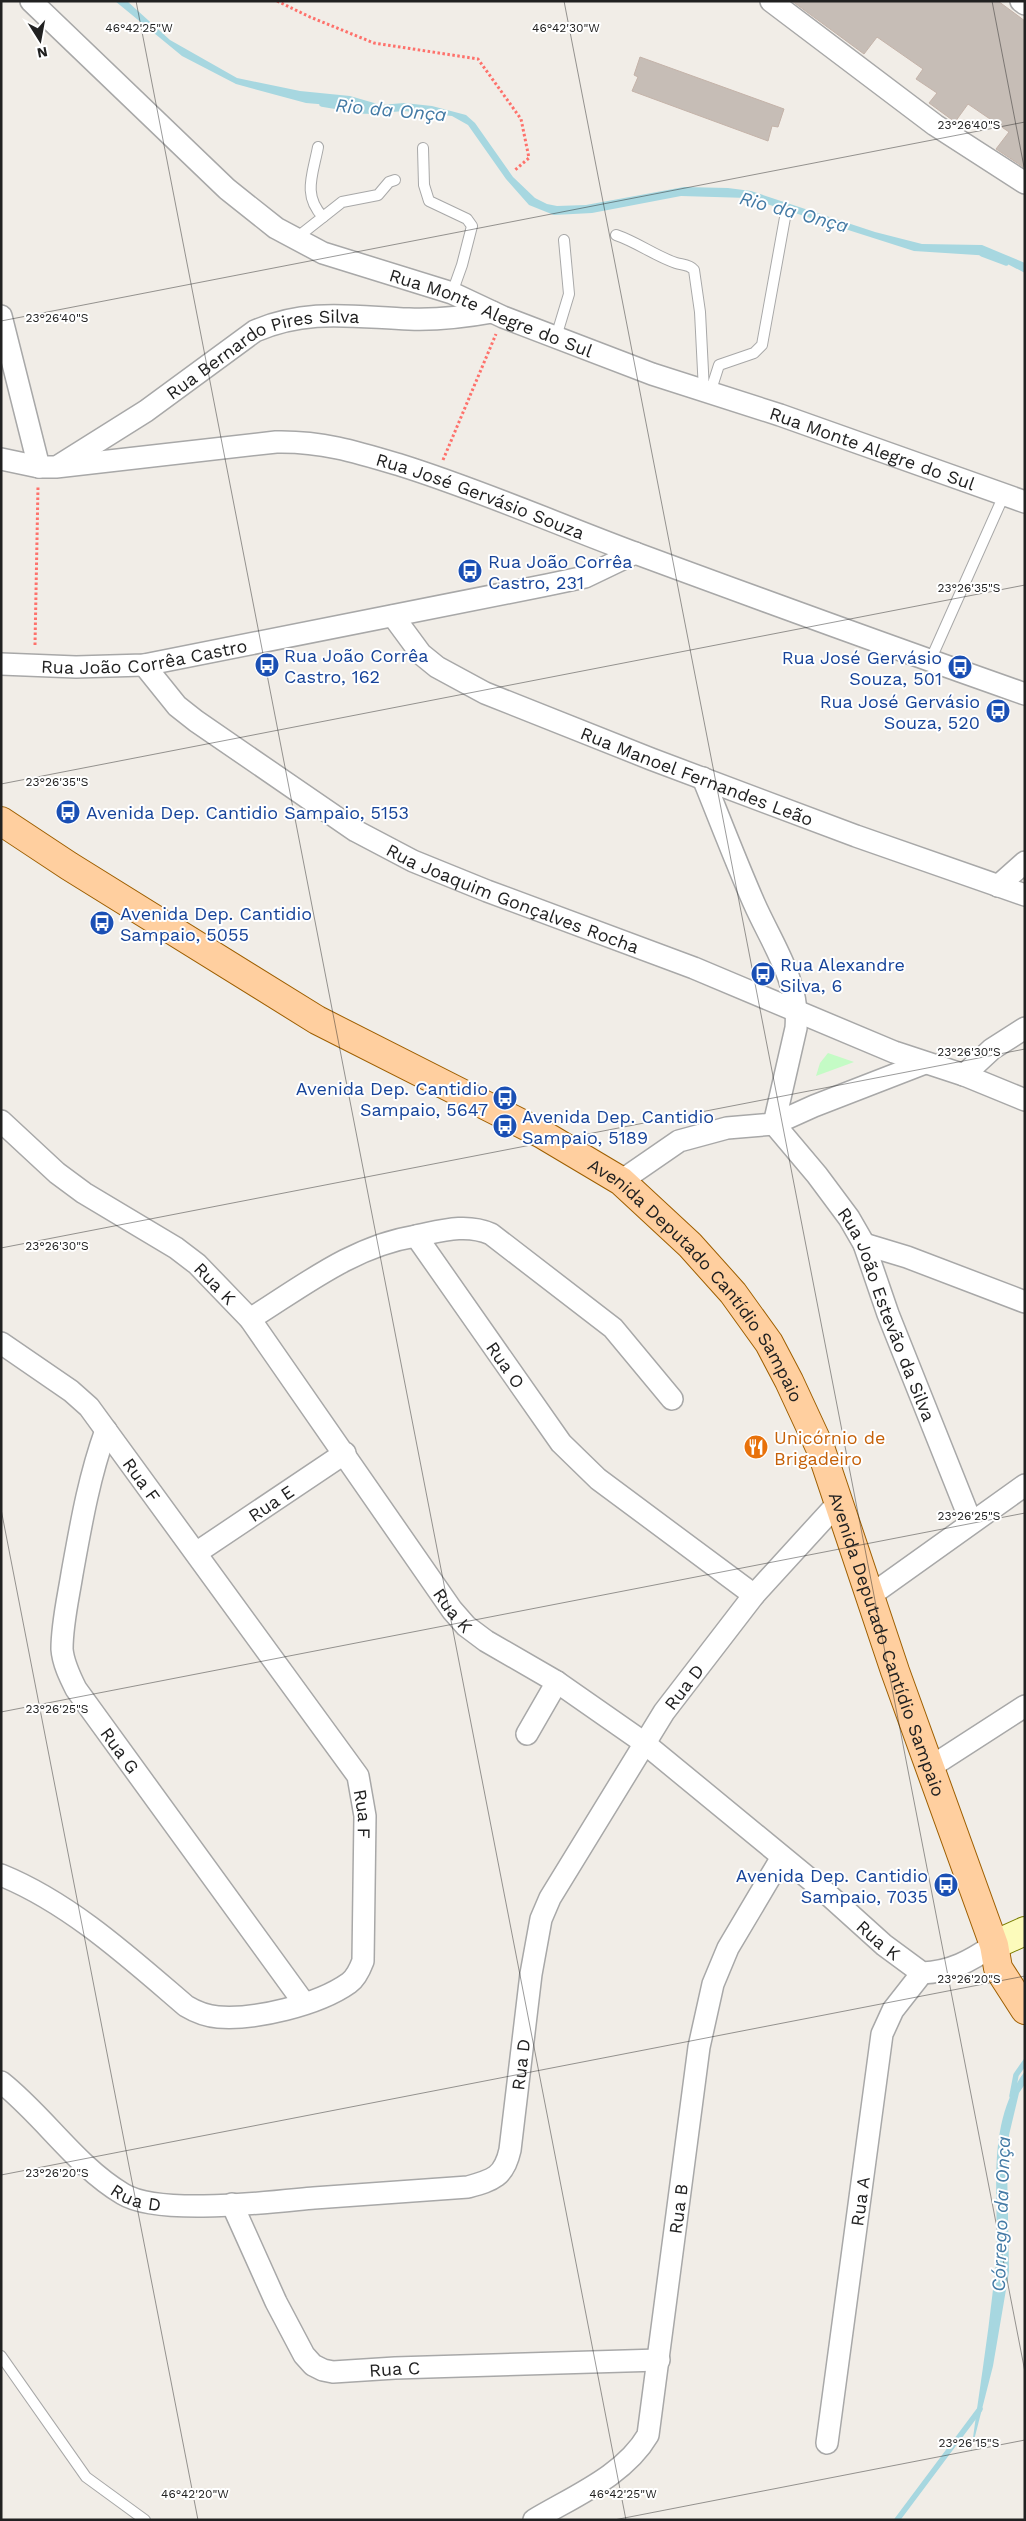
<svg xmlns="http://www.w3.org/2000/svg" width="1026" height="2521" font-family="'Work Sans',sans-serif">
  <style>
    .park { fill: #c4fbc5 }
    .water { fill: #a7d7e0 }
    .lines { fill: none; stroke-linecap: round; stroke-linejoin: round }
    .stream { stroke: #a7d7e0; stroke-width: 5.5 }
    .building { fill: #c6bdb6; stroke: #c4b3a9 }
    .lane-casing { stroke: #a8a8a8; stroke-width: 12 }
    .street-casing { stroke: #a8a8a8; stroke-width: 24 }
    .secondary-casing { stroke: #797e01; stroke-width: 30 }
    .primary-casing { stroke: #9e5f00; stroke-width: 30 }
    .path { stroke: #fe716b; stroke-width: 3; stroke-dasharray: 2.5 2.5; stroke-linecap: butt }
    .lane { stroke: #fff; stroke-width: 10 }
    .street { stroke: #fff; stroke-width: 21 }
    .secondary { stroke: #fcfbbb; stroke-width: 28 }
    .primary { stroke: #ffcf9f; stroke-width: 28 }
    .ticks { fill: none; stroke: #212121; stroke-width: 1; stroke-opacity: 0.45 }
    .labels { text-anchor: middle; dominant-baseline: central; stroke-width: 4; stroke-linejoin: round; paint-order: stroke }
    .street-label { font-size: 18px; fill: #212121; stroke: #fff }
    .transit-label { font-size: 18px; fill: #164399; stroke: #fff; text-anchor: start }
    .food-label { font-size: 18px; fill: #c56008; stroke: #fff; text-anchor: start }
    .water-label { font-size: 19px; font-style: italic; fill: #437aa5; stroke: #fff }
    .ticks-label { font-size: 12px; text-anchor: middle; fill: #212121; stroke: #fff; stroke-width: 4; stroke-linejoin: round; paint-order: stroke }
  </style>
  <rect width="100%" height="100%" fill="#f1ede7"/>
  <path class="park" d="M828 1053 854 1062 816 1076 820 1063Z"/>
  <g class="water">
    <path d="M115 1H127L170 40 237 78 300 91 350 96 381 105 404 103 432 106 466 115 475 123 513 177 535 198 547 204 557 206 586 205 684 187 728 188 751 191 875 232 922 244 982 245 1025 263V273L992 256 914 251 748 198 681 196 592 213 554 215 529 205 506 179 468 125 452 116 404 111 381 113 353 107 306 103 236 84 182 56Z"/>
    <path d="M1025 2071V2084L1019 2093 1009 2135 1007 2162 1009 2272 993 2366 971 2452C979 2392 989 2332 995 2271 1002 2205 982 2128 1025 2071Z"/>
  </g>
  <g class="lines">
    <g class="stream">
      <path d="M322 104 364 111H379"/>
      <path d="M982 254 1006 263"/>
      <path d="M1012 2096 1016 2075 1025 2062"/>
      <path d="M897 2520 980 2409"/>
    </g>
  </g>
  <g class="building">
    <path d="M792 1H998L1025 21V168L996 149 1009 132 968 104 955 122 929 103 937 93 916 79 923 69 877 37 864 54Z"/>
    <path d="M640 57 784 109 778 127 772 126 768 141 632 91 638 77 634 75Z"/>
  </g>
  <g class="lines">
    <defs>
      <g id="lane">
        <path d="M423 148 424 185 429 201 467 219 472 226 462 265 452 293"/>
        <path d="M323 217 342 202 378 195 389 182 395 180"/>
        <path d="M616 235C637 242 655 256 676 263 682 265 689 264 694 270L700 312 704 391"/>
        <path d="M295 239 323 217C302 195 313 174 318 147"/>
        <path d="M556 337 569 294 564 240"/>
        <path d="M710 393 719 365 754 353 762 345 786 212"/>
        <path d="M930 661 1004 495"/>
        <path d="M1 2356 86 2477 145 2520"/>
      </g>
      <g id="street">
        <path id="s1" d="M31 1 227 189 276 228 323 253 452 293 503 317 652 374 780 415 1025 502"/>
        <path d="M771 1 935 125 1025 183"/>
        <path d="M1021 1 1025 4"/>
        <path d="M1 316 39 467"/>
        <path id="s2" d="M1 459 39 467H56L276 442C322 441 357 452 400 465 480 490 557 524 635 553 765 601 894 648 1025 694"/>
        <path id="s3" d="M60 465 146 411 255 331C308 308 353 317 409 319 437 320 465 317 492 312"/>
        <path id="s4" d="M393 616 421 654 437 667 485 693 651 759 856 836 1025 895"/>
        <path id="s5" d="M1 664 76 667 144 665 547 585 585 577 635 553"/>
        <path id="s6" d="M144 665 177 706 196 721 356 831 413 861 487 891 694 968 894 1052 964 1075 1025 1100"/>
        <path d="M703 778C720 820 736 862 754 903 772 944 800 982 796 1028L774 1124"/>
        <path d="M998 886 1025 862"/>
        <path d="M964 1075 992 1049 1025 1028"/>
        <path id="s7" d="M1 1121 57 1173 84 1193 176 1248 197 1264 250 1319 452 1610 466 1626 486 1641 557 1682 643 1742 823 1890 884 1945 922 1973C951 1972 970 1961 994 1945"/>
        <path id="s8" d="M774 1124 817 1175 849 1218 864 1244 888 1314 971 1522"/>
        <path d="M621 1181 679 1141 727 1128 774 1124 814 1106 925 1063"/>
        <path d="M416 1236C441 1231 466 1223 491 1234L613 1328 672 1399"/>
        <path d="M864 1244 907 1257 1025 1302"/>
        <path id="s9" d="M250 1319C303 1286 353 1246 416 1236L561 1443 598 1479 754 1595"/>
        <path id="s10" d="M1 1343 71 1391 89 1407 358 1776 365 1816 363 1961C360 1969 356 1978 349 1983 318 2005 255 2020 218 2017 206 2016 196 2012 186 2006 130 1958 70 1903 1 1875"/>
        <path id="s11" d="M106 1430C89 1477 81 1524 72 1574 68 1599 62 1624 62 1649 63 1663 70 1677 76 1689L304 2003"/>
        <path id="s12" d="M196 1553 345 1453"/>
        <path d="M871 1595 1025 1485"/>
        <path d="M527 1734 557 1682"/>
        <path d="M929 1768 1025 1706"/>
        <path id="s13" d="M1 2082C44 2116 76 2166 123 2194 159 2216 270 2202 314 2198 365 2194 417 2191 468 2187 493 2180 504 2177 510 2150L531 1974 541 1919 550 1898 664 1712 754 1595 838 1503"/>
        <path id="s14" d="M232 2204 276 2302 304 2355 313 2365 323 2370 333 2372 395 2368 659 2360"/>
        <path id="s15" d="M827 2443 882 2034 893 2010 922 1973"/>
        <path id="s16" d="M534 2520C574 2496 624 2476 648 2435L699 2047 713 1984 728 1948 782 1857"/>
      </g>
      <path id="secondary" d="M994 1945 1025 1931"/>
      <g id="primary">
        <path id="s17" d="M1 821 69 866 317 1020 542 1134 621 1181 690 1245 733 1293 769 1343 789 1381 821 1450 895 1671 994 1945 998 1968 1025 2010"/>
      </g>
    </defs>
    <use href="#lane" class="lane-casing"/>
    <use href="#street" class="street-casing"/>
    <use href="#secondary" class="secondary-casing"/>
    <use href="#primary" class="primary-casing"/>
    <g class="path">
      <path d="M277 1 310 17 374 43 478 59 521 119 529 158 515 170"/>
      <path d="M443 460 496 334"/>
      <path d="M35 645 38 486"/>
    </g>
    <use href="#lane" class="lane"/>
    <use href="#street" class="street"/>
    <use href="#secondary" class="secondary"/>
    <use href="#primary" class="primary"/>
  </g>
  <path class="ticks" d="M136 1 626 2520M564 1 1025 2372M992 1 1025 172M1 321 1025 122M1 784 1025 585M1 1248 1025 1049M1 1509 198 2520M1 1712 1025 1513M1 2175 1025 1976M614 2520 1025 2440"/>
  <defs>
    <symbol id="bus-disc" viewBox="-11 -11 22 22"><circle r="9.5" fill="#1a4fb4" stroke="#fff"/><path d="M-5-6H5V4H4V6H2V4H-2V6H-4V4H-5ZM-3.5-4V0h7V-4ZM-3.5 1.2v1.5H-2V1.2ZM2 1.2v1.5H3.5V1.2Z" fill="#fff"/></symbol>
    <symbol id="restaurant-disc" viewBox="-11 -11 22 22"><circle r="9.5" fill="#e8710a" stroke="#fff"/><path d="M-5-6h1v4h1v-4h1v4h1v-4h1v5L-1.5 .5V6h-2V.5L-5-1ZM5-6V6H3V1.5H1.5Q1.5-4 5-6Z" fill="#fff"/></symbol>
  </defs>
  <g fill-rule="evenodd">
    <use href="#bus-disc" x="456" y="557" width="28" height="28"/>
    <use href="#bus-disc" x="253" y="651" width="28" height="28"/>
    <use href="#bus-disc" x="946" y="653" width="28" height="28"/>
    <use href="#bus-disc" x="984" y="697" width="28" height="28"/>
    <use href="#bus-disc" x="54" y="798" width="28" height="28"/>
    <use href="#bus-disc" x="88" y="909" width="28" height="28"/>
    <use href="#bus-disc" x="749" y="960" width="28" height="28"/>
    <use href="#bus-disc" x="491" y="1084" width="28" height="28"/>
    <use href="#bus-disc" x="491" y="1112" width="28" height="28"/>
    <use href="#restaurant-disc" x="742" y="1433" width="28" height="28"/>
    <use href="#bus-disc" x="932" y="1871" width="28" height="28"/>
  </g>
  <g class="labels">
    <g class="street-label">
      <text stroke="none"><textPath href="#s1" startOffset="566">Rua Monte Alegre do Sul</textPath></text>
      <text stroke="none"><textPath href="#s3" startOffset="236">Rua Bernardo Pires Silva</textPath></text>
      <text stroke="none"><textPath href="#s1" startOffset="971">Rua Monte Alegre do Sul</textPath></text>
      <text stroke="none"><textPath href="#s2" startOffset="490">Rua José Gervásio Souza</textPath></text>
      <text stroke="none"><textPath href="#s5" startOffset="144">Rua João Corrêa Castro</textPath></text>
      <text stroke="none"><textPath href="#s4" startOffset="350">Rua Manoel Fernandes Leão</textPath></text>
      <text stroke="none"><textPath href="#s6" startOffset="442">Rua Joaquim Gonçalves Rocha</textPath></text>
      <text stroke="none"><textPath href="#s7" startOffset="270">Rua K</textPath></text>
      <text stroke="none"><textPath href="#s17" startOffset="842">Avenida Deputado Cantídio Sampaio</textPath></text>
      <text stroke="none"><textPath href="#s8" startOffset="224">Rua João Estevão da Silva</textPath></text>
      <text stroke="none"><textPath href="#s9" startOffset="344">Rua O</textPath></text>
      <text stroke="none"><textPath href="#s10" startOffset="199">Rua F</textPath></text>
      <text stroke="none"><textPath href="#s12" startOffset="90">Rua E</textPath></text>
      <text stroke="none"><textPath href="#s7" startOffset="675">Rua K</textPath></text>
      <text stroke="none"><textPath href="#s17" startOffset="1262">Avenida Deputado Cantídio Sampaio</textPath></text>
      <text stroke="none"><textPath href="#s13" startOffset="1080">Rua D</textPath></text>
      <text stroke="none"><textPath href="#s11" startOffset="342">Rua G</textPath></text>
      <text stroke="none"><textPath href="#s10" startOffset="604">Rua F</textPath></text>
      <text stroke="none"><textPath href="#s7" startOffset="1215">Rua K</textPath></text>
      <text stroke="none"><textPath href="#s13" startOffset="660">Rua D</textPath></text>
      <text stroke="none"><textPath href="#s13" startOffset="180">Rua D</textPath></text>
      <text stroke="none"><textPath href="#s15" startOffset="244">Rua A</textPath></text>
      <text stroke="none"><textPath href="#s16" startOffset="372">Rua B</textPath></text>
      <text stroke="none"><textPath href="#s14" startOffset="264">Rua C</textPath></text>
    </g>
    <g class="transit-label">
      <text x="488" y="561">Rua João Corrêa<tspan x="488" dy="21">Castro, 231</tspan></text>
      <text x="284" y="655">Rua João Corrêa<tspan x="284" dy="21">Castro, 162</tspan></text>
      <text x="942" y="657" text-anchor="end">Rua José Gervásio<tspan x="942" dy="21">Souza, 501</tspan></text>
      <text x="980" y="701" text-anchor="end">Rua José Gervásio<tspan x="980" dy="21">Souza, 520</tspan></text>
      <text x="86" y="812">Avenida Dep. Cantidio Sampaio, 5153</text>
      <text x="120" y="913">Avenida Dep. Cantidio<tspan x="120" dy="21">Sampaio, 5055</tspan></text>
      <text x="780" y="964">Rua Alexandre<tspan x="780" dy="21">Silva, 6</tspan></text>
      <text x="488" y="1088" text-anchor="end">Avenida Dep. Cantidio<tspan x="488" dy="21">Sampaio, 5647</tspan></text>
      <text x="522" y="1116">Avenida Dep. Cantidio<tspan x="522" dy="21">Sampaio, 5189</tspan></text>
      <text x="928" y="1875" text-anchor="end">Avenida Dep. Cantidio<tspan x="928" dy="21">Sampaio, 7035</tspan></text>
    </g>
    <g class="food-label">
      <text x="774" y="1437">Unicórnio de<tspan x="774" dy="21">Brigadeiro</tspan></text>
    </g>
    <g class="water-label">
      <text transform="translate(391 110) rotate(5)">Rio da Onça</text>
      <text transform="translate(794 212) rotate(15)">Rio da Onça</text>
      <text transform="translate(1001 2214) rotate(-88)">Córrego da Onça</text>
    </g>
  </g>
  <g class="ticks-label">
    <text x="139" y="32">46°42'25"W</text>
    <text x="566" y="32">46°42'30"W</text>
    <text x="969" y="129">23°26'40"S</text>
    <text x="57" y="322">23°26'40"S</text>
    <text x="969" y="592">23°26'35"S</text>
    <text x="57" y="786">23°26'35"S</text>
    <text x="969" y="1056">23°26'30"S</text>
    <text x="57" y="1250">23°26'30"S</text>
    <text x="969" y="1520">23°26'25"S</text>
    <text x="57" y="1713">23°26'25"S</text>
    <text x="969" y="1983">23°26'20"S</text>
    <text x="57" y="2177">23°26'20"S</text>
    <text x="969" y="2447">23°26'15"S</text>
    <text x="195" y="2498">46°42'20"W</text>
    <text x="623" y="2498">46°42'25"W</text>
  </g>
  <rect width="1026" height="2521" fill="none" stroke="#212121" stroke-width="5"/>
  <g transform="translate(40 40) rotate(169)" stroke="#ffffff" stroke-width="4" paint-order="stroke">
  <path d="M0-4L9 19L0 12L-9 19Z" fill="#212121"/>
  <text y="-8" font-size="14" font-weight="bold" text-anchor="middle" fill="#212121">N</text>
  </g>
</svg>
